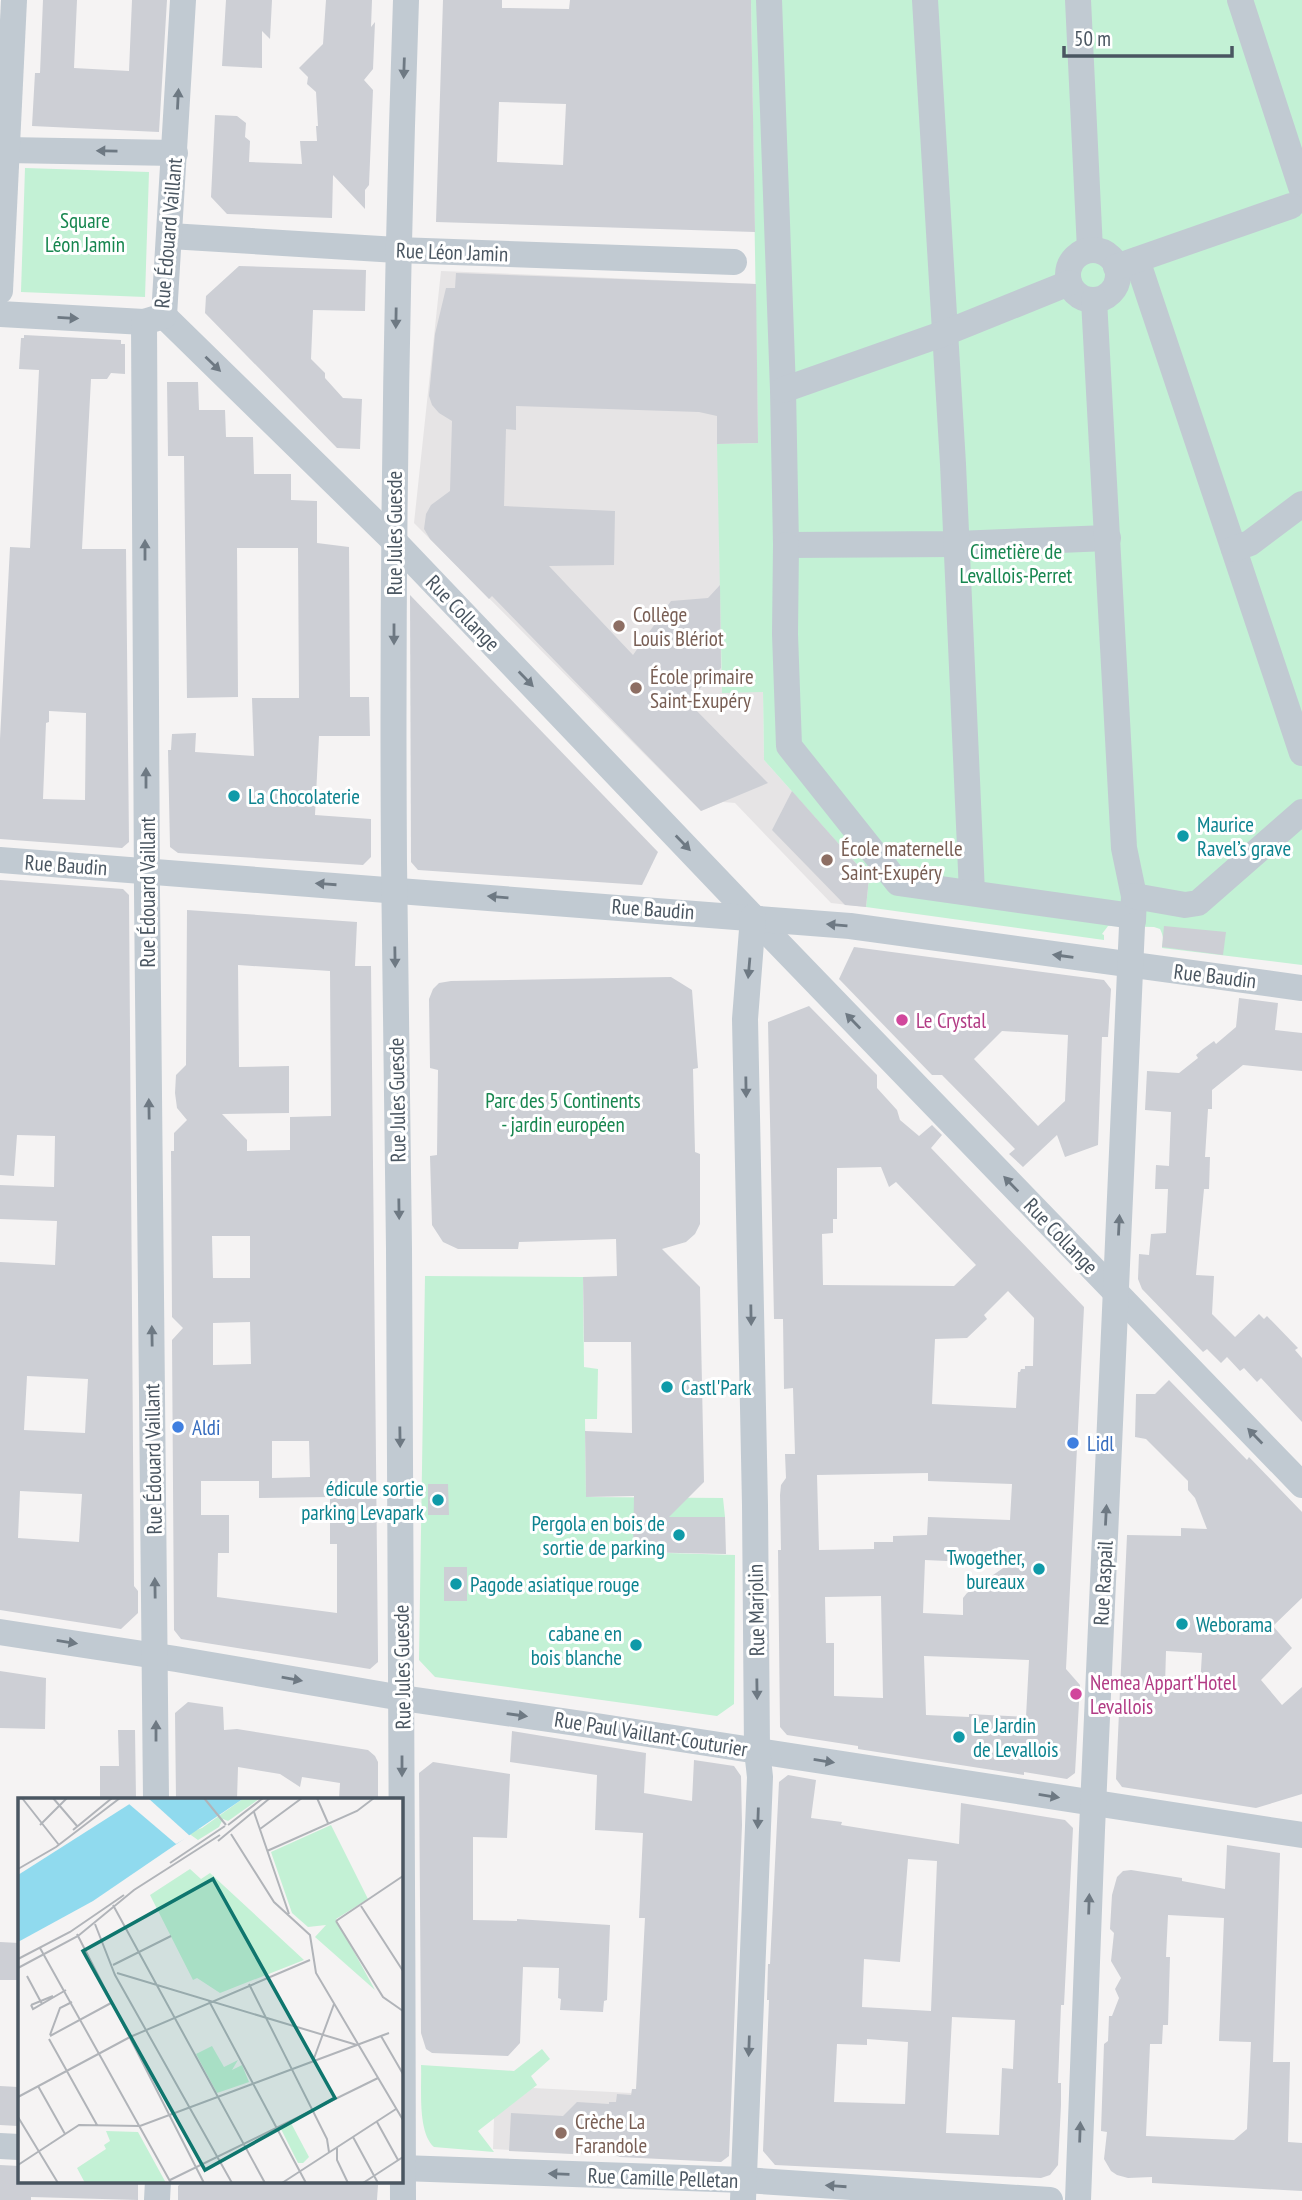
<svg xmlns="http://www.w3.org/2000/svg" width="1302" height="2200" font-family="'PT Sans Narrow',sans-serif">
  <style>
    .education { fill: #e6e4e5 }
    .green { fill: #c3f1d5 }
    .building { fill: #cdcfd5; fill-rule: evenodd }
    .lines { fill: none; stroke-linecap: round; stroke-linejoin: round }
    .minor { stroke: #c1cad2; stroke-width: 26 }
    .oneway { fill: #6e7983 }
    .education-dot { fill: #8d6e63; stroke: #fff; stroke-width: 2.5 }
    .culture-dot { fill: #0f9aa8; stroke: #fff; stroke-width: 2.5 }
    .hotel-dot { fill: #d1479c; stroke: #fff; stroke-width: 2.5 }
    .shop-dot { fill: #3f7fe0; stroke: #fff; stroke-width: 2.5 }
    .labels { text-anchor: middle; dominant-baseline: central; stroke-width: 6; stroke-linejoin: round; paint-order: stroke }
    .park-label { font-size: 21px; fill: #17864f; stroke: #fff }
    .street-label { font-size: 21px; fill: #4a5661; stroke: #fff }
    .education-label { font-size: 21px; fill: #785e54; stroke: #fff; text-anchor: start }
    .culture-label { font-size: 21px; fill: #0d838f; stroke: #fff; text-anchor: start }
    .hotel-label { font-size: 21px; fill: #b23c85; stroke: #fff; text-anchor: start }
    .shop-label { font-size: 21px; fill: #366cbe; stroke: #fff; text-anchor: start }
    .inset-road { fill: none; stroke: #b1b4b9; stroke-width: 2 }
    .view { fill: #0f766e; fill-opacity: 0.15; stroke: #0f766e; stroke-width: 3.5 }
    .inset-edge { fill: none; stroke: #4a5661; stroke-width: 3.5 }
  </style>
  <rect width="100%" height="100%" fill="#f5f3f3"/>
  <g class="education">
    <path d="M441 271 756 284 758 443 718 444 722 692H763L764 760 869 878 866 907 831 903 735 803 723 802 701 811 414 523Z"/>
    <path d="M533 2088 631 2093 629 2157 493 2149 494 2117Z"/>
  </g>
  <g class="green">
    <path d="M751 0H1302V965L1162 948C1163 940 1164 937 1160 929L1154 927 1108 926 1102 934 1104 935V940L866 907 869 878 764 760 763 692 722 693 717 444 758 443Z"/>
    <path d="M25 168 149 172 145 297 21 292Z"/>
    <path d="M425 1276 583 1277 584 1367 598 1369 597 1419H585L586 1497 723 1498 725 1517H634V1552L735 1555 734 1704 717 1716 435 1677 419 1660Z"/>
    <path d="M542 2049 550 2059 531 2076 537 2085 478 2131 494 2152 434 2147C417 2132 422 2087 421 2065L514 2071Z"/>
  </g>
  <g class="building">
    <path d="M43 0H77L74 68 129 71 132 0H167L159 132 32 126 35 73H40Z"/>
    <path d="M226 0H272L270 39 262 31V68L222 66Z"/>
    <path d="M326 0H372L371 27 375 22 373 69 364 80 373 90 369 185 365 190V209L333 175 332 218 227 214 211 197 215 115 237 116 246 123 245 137 250 141 249 162 302 164 300 141H317L316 126H318L316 92 307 84 308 77 299 68 323 44Z"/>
    <path d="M443 0H502V8L569 9 570 0H751L755 232 436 222ZM499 102 566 104 563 165 497 162Z"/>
    <path d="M239 266 366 270 365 311 313 310 311 359 325 373V378L343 398 362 399 360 449 337 448 205 313 206 296Z"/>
    <path d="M456 273 756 284 758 443 717 444V416L699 412 516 406V430L506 429 504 506 615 511 614 565 549 566 633 655 671 601 708 598 720 585 721 668 687 701 768 783 701 811 492 596 489 599 430 539 424 529 426 514 431 505 450 491 452 421 439 413 432 405 429 396 435 334 446 288H455Z"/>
    <path d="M24 335 121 340V344H125V374L111 373 107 379H91L82 549H126L129 842 122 848 0 839V739L10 547 30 548 37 412 39 370 19 369 21 338H24ZM49 711 86 713 85 800 43 799 46 723 49 722Z"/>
    <path d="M167 382H198L199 410H225L226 437H253L254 474H291V500L317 501V543L349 547 350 697H369L370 736H319L315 815 371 819V857L363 865 178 853 170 847 168 750H171L172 734 196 733 195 752 254 756 252 698H299L298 548H237L238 697 187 698 184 456H168Z"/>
    <path d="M410 595 658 852 642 885 418 870 411 862Z"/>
    <path d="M792 791 869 878 866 907 845 905 772 830Z"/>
    <path d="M0 880 123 889 129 895 134 1586 138 1591V1613L121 1629 0 1610V1262L55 1265 57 1221 0 1219V1185L54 1187 55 1136 17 1135 14 1176 0 1175ZM27 1376 88 1379 85 1433 24 1430ZM20 1491 82 1494 79 1542 18 1538Z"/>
    <path d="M187 910 357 922 355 966H371L378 1657V1662L370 1669 181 1639 174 1630 172 1340 183 1328 172 1317 171 1151H174V1133L187 1120 177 1108 175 1093 176 1075 186 1065ZM238 965 330 971 331 1116 290 1117V1150L247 1151V1140L222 1114 289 1113V1066L239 1067ZM212 1236H250V1278H213ZM250 1322 251 1364 213 1365V1323ZM272 1441H309L310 1477 272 1478ZM201 1481H259V1498L330 1497V1544H337V1613L217 1597 218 1553H229V1515H201Z"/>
    <path d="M1164 926 1226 932 1223 955 1162 947Z"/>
    <path d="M854 947 1104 980 1111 989 1108 1037H1102L1098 1145 1065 1157 1057 1135 1023 1167 1009 1154 1015 1149 942 1075H932L839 979ZM1002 1031 1068 1035 1065 1101 1038 1126 974 1059Z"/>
    <path d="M671 977 692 990 698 1068 693 1069 695 1152 700 1154V1224L695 1234 686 1242 662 1249 700 1287 704 1482 669 1517H725L726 1554 633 1552 634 1496 586 1497 585 1431 632 1433 631 1342H584L583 1277 617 1276 616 1239 519 1242 518 1249H458L443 1242 432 1225 430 1156 437 1155 438 1070 430 1068 429 999 433 989 439 983 451 981Z"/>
    <path d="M1239 998 1278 1003 1275 1030 1302 1033V1071L1243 1065 1212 1090V1109H1208L1205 1157H1210L1209 1189H1204L1196 1275 1214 1276 1212 1314 1235 1337 1259 1314 1264 1319 1267 1316 1298 1348 1295 1350 1302 1358V1422L1261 1378 1257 1382 1244 1368 1240 1371 1227 1357 1221 1363 1207 1349 1203 1352 1142 1289 1138 1279 1139 1254 1149 1255 1151 1234 1166 1233 1168 1189H1155L1156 1165 1169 1166 1171 1112 1145 1110 1147 1071 1179 1073 1198 1058 1196 1055 1203 1049 1214 1041 1216 1044 1236 1027Z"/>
    <path d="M809 1006 877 1075V1088L897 1110 900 1120 919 1136 932 1125 942 1135 931 1148 1084 1307 1066 1669 1080 1685 1075 1773 1067 1779 1024 1772V1775L858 1749V1746L787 1735 780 1727 778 1550H781L780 1495 781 1485 786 1478 785 1454H795L793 1388 784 1389 783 1319H774L768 1022ZM881 1167 889 1187 896 1182 976 1265 954 1286 823 1285 822 1234 833 1233V1219H837V1168ZM1008 1291 1034 1318 1033 1366H1025V1369H1021L1020 1372H1018L1016 1408 932 1404 935 1339 967 1338 987 1319 984 1315ZM928 1473V1481L1012 1484 1010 1520 928 1517 927 1535 893 1536V1542H874V1549L819 1550 817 1475ZM925 1560 1009 1564 967 1593 963 1598V1615L923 1613ZM881 1596 883 1698 834 1696V1643H826L825 1597ZM924 1656 1029 1660 1026 1717 969 1714V1717L926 1715Z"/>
    <path d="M1169 1380 1247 1460 1249 1457 1302 1512V1598L1273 1626 1292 1648 1261 1680 1282 1705 1302 1687V1794L1256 1808 1122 1787 1116 1779 1127 1535 1181 1536V1528L1207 1529 1195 1498 1188 1490V1481L1146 1439 1135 1437 1136 1394H1155ZM1166 1651 1202 1653 1200 1687 1165 1686Z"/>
    <path d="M428 1484H448L449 1515H428Z"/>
    <rect x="444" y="1567" width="23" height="34"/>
    <path d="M0 1671 46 1678 45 1729 0 1728Z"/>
    <path d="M188 1702 223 1707 224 1730 237 1729 368 1750 375 1756 378 1762V1799H339L340 1783 302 1777 300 1787 280 1774 238 1767 237 1799H176L175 1713Z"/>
    <path d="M118 1730H135L136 1799H100V1766H119Z"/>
    <path d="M512 1731 646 1753 644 1793 692 1801 694 1760 734 1766 741 1776 742 1825 729 2156 721 2162 620 2157 610 2152 574 2150 573 2154 509 2151 511 2113 563 2116 577 2102 609 2104V2102H616L617 2094 631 2095 632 2089H636L645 1918H639L643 1833 595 1830 597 1775 510 1762Z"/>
    <path d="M433 1762 510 1774 507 1838 473 1837V1920L517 1921V1919L610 1925 607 2000 604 2001 603 2012 560 2010 561 1999 558 1998 559 1968 523 1967 520 2043 508 2056 432 2053 426 2049 421 2033 419 1773Z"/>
    <path d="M788 1775 816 1780 811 1818 842 1822 841 1825 959 1844 961 1803 1065 1820 1073 1828 1064 2005H1061L1058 2083H1061V2105L1058 2165 1050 2175 1041 2178 775 2165 763 2151 769 2000H767L768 1964H770L779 1782ZM908 1859 937 1861 931 2011 862 2007 864 1959 900 1962ZM952 2017 1015 2020 1013 2069 1002 2068 999 2135 946 2133ZM867 2039 908 2042 905 2104 834 2102 837 2044 867 2045Z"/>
    <path d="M1227 1845 1280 1853 1273 2062H1290L1288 2142 1302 2143V2191L1152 2183V2177L1128 2178 1117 2175 1111 2171 1104 2159 1107 2132 1101 2131 1104 2044 1108 2041 1109 2016H1112L1119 1998 1115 1989 1121 1978 1111 1961 1114 1933 1110 1929 1112 1895 1117 1877 1123 1871 1131 1870 1182 1878V1881L1225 1889ZM1168 1915 1224 1918 1219 2041 1251 2042 1247 2129 1234 2140 1146 2136 1150 2044H1162L1163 2025H1168L1170 1957H1166Z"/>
    <path d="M0 1942 19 1943V1980H0Z"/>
    <path d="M0 2086 18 2087V2126L0 2125Z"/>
    <path d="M0 2165 19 2166V2181H138V2200L31 2197V2200H0Z"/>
    <path d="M184 2181H290L378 2185 377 2200H178V2186Z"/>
  </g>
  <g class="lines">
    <g class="minor">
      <path d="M769 0 783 390 786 545 956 544 1108 538"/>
      <path d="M925 0 953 464 972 893"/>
      <path d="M1078 0 1090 250"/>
      <path d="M1240 0 1301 187"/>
      <path d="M6 150 175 153"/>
      <path d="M170 236 397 250 734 262"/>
      <circle cx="1093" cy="275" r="25"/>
      <path d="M1137 260 1302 753"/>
      <path d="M1116 267 1291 206"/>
      <path d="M0 291 14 0"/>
      <path d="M1094 300 1124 848 1134 896 1133 921"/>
      <path d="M0 314 144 322"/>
      <path d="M164 316 394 541 753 917 1302 1485"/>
      <path d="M164 316 183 0"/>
      <path d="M783 390 945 333 1069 283"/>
      <path d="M786 545 785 634 789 746 898 883 1133 916"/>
      <path d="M1234 549 1250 543 1302 504"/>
      <path d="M0 860 850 926 1302 988"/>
      <path d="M1134 896 1185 905 1198 903 1302 812"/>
      <path d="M0 1632 176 1659 402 1698 590 1725 1302 1835"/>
      <path d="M156 1799 147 893 144 322 164 316"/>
      <path d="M0 2146 19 2147"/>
      <path d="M401 2168 744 2180 1050 2200"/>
      <path d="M157 2200 158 2181"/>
      <path d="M403 2200C402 1883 402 1566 399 1249 398 1120 395 991 394 862 392 575 396 287 406 0"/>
      <path d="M743 2200 760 1777 757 1750 755 1505 745 1019 753 917"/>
      <path d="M1078 2200 1092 1830 1132 926"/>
    </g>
  </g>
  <defs><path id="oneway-solid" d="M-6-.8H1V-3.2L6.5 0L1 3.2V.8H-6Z" transform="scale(1.75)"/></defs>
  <g class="oneway">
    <use href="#oneway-solid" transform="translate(404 68) rotate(92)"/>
    <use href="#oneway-solid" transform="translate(178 99) rotate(-87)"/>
    <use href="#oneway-solid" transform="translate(107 151) rotate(-179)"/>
    <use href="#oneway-solid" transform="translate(68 318) rotate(3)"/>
    <use href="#oneway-solid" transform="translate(396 318) rotate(91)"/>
    <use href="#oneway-solid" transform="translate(213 364) rotate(44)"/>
    <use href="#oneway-solid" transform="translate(145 550) rotate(-90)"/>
    <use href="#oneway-solid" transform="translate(394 634) rotate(90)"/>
    <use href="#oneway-solid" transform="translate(526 679) rotate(46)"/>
    <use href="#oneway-solid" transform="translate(146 778) rotate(-90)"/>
    <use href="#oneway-solid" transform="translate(683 843) rotate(46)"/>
    <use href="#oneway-solid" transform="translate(326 884) rotate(-176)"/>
    <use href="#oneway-solid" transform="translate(498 897) rotate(-175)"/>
    <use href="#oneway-solid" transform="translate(837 925) rotate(-175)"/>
    <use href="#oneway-solid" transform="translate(1063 956) rotate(-172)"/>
    <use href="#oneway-solid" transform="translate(395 957) rotate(89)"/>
    <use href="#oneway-solid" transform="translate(749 968) rotate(95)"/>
    <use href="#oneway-solid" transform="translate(853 1021) rotate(-134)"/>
    <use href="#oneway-solid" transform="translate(746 1087) rotate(89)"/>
    <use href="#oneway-solid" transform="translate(149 1109) rotate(-91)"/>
    <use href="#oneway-solid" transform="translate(1011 1184) rotate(-134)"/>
    <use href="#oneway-solid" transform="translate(399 1209) rotate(89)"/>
    <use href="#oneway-solid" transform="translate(1119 1225) rotate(-87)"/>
    <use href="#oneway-solid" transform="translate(751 1315) rotate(89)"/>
    <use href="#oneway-solid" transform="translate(152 1336) rotate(-91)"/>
    <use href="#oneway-solid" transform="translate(1255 1436) rotate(-134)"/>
    <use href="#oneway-solid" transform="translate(400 1437) rotate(89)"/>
    <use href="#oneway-solid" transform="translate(1106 1515) rotate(-87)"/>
    <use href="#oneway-solid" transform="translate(155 1588) rotate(-91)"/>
    <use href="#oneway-solid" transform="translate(67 1642) rotate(9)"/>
    <use href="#oneway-solid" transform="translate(292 1679) rotate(10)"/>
    <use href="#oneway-solid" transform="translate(757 1689) rotate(89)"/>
    <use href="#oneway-solid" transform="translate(517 1715) rotate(8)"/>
    <use href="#oneway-solid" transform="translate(156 1731) rotate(-90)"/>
    <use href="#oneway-solid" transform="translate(824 1761) rotate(9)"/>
    <use href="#oneway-solid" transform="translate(402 1766) rotate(90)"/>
    <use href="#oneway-solid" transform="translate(1049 1796) rotate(9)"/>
    <use href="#oneway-solid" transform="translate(758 1818) rotate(92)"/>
    <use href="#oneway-solid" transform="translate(1089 1904) rotate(-88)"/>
    <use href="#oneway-solid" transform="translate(749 2046) rotate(92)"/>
    <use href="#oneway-solid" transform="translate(1080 2132) rotate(-88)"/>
    <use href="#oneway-solid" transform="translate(559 2174) rotate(-178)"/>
    <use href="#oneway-solid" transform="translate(836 2186) rotate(-176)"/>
  </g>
  <g class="education-dot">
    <circle cx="619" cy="626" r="7"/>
    <circle cx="636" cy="688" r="7"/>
    <circle cx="827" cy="860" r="7"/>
    <circle cx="561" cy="2133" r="7"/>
  </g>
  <g class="culture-dot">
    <circle cx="234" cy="796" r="7"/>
    <circle cx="1183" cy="836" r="7"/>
    <circle cx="667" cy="1387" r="7"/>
    <circle cx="438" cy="1500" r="7"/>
    <circle cx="679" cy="1535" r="7"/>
    <circle cx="1039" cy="1569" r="7"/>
    <circle cx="456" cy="1584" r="7"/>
    <circle cx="1182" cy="1624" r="7"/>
    <circle cx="636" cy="1645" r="7"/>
    <circle cx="959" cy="1737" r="7"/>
  </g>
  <g class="hotel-dot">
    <circle cx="902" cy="1020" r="7"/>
    <circle cx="1076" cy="1694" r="7"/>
  </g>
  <g class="shop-dot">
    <circle cx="178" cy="1427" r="7"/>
    <circle cx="1073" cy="1443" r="7"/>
  </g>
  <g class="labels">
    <g class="park-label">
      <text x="85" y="220">Square<tspan x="85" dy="24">Léon Jamin</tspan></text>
      <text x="1016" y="551">Cimetière de<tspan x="1016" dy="24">Levallois-Perret</tspan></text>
      <text x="563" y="1100">Parc des 5 Continents<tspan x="563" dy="24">- jardin européen</tspan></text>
    </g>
    <g class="street-label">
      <text transform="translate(168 233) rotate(-85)">Rue Édouard Vaillant</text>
      <text transform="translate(452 252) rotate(2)">Rue Léon Jamin</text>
      <text transform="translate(394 533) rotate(-90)">Rue Jules Guesde</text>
      <text transform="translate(463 613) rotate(46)">Rue Collange</text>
      <text transform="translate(66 865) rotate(4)">Rue Baudin</text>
      <text transform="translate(147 892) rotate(-90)">Rue Édouard Vaillant</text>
      <text transform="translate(653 909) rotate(4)">Rue Baudin</text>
      <text transform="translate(1215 976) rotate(7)">Rue Baudin</text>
      <text transform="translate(397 1100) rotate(-91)">Rue Jules Guesde</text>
      <text transform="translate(1061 1236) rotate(46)">Rue Collange</text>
      <text transform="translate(153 1459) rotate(-91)">Rue Édouard Vaillant</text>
      <text transform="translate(1103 1583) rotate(-87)">Rue Raspail</text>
      <text transform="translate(756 1610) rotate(-91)">Rue Marjolin</text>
      <text transform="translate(402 1667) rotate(-91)">Rue Jules Guesde</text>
      <text transform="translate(651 1734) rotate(9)">Rue Paul Vaillant-Couturier</text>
      <text transform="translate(663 2178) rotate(2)">Rue Camille Pelletan</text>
    </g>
    <g class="education-label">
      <text x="633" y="614">Collège<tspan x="633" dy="24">Louis Blériot</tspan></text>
      <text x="650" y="676">École primaire<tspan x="650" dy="24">Saint-Exupéry</tspan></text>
      <text x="841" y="848">École maternelle<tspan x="841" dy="24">Saint-Exupéry</tspan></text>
      <text x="575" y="2121">Crèche La<tspan x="575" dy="24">Farandole</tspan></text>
    </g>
    <g class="culture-label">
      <text x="248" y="796">La Chocolaterie</text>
      <text x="1197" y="824">Maurice<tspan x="1197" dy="24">Ravel’s grave</tspan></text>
      <text x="681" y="1387">Castl'Park</text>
      <text x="424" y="1488" text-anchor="end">édicule sortie<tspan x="424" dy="24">parking Levapark</tspan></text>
      <text x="665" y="1523" text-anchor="end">Pergola en bois de<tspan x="665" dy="24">sortie de parking</tspan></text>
      <text x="1025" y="1557" text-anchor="end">Twogether,<tspan x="1025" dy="24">bureaux</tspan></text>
      <text x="470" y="1584">Pagode asiatique rouge</text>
      <text x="1196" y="1624">Weborama</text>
      <text x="622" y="1633" text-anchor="end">cabane en<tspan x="622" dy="24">bois blanche</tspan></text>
      <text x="973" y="1725">Le Jardin<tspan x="973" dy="24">de Levallois</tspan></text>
    </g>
    <g class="hotel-label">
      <text x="916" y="1020">Le Crystal</text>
      <text x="1090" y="1682">Nemea Appart'Hotel<tspan x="1090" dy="24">Levallois</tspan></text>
    </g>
    <g class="shop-label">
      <text x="192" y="1427">Aldi</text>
      <text x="1087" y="1443">Lidl</text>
    </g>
  </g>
  <g transform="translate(18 1798)">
    <rect width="385" height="385" fill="#f5f3f3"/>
    <path d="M226 0 241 1 210 23 205 21 201 29 180 42 170 35 184 30ZM313 27 350 101 318 121 357 192 297 139 308 127 290 129 274 115 253 54ZM172 71 183 81 192 75 286 162 202 195 179 180 175 182 132 97ZM194 248 206 269 220 262 214 272 224 267 231 284 199 295 178 256ZM273 325 291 359 285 365H280L263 331ZM88 333 120 334 148 385H67L59 370 88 351 86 347 92 343Z" fill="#c3f1d5"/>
    <path d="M121 0H226L75 103 0 144V77Z" fill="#90daee"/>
    <path d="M115 0H130L172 38 158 46 111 6Z" fill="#f5f3f3"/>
    <path class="inset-road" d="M4 0 41 47M35 0 59 28M186 0 208 27M299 0 310 25M236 14 271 116M22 27 49 0M210 27 245 0M242 31 284 0M55 32 94 0M213 36 256 104 292 137 298 175 385 322M200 43 252 0M249 53 339 13 356 0M152 65 207 28M0 71 38 49 102 0M95 107 247 385M343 108 385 173M318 123 365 199 385 213M318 123 385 78M77 126 97 177 214 385M59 136 186 385M22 150 153 385M0 161 52 134 106 97M95 167 153 138M0 170 60 138 116 92 202 37M99 175 339 247M9 178 24 206M231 186 309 341 311 354M191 203 288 385M13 207 15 211 48 192M13 207 35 198M32 237 42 210 54 204M32 238 93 205M363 238 385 276M31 241 79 327M295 263 316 206M20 288 47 336M0 299 112 239 292 162M0 319 40 385M359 324 380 362M335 339 360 385M319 350V362L330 385M0 367 61 327 122 328 371 235M152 382 360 280M264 385 378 311M345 385 385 359"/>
    <path class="view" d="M195 81 317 300 187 372 65 153Z"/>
    <rect width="385" height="385" class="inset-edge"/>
  </g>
  <path d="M1064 46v10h168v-10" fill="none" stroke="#4a5661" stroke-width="3.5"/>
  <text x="1074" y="46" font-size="21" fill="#4a5661" stroke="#ffffff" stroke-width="5" paint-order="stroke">50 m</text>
</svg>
